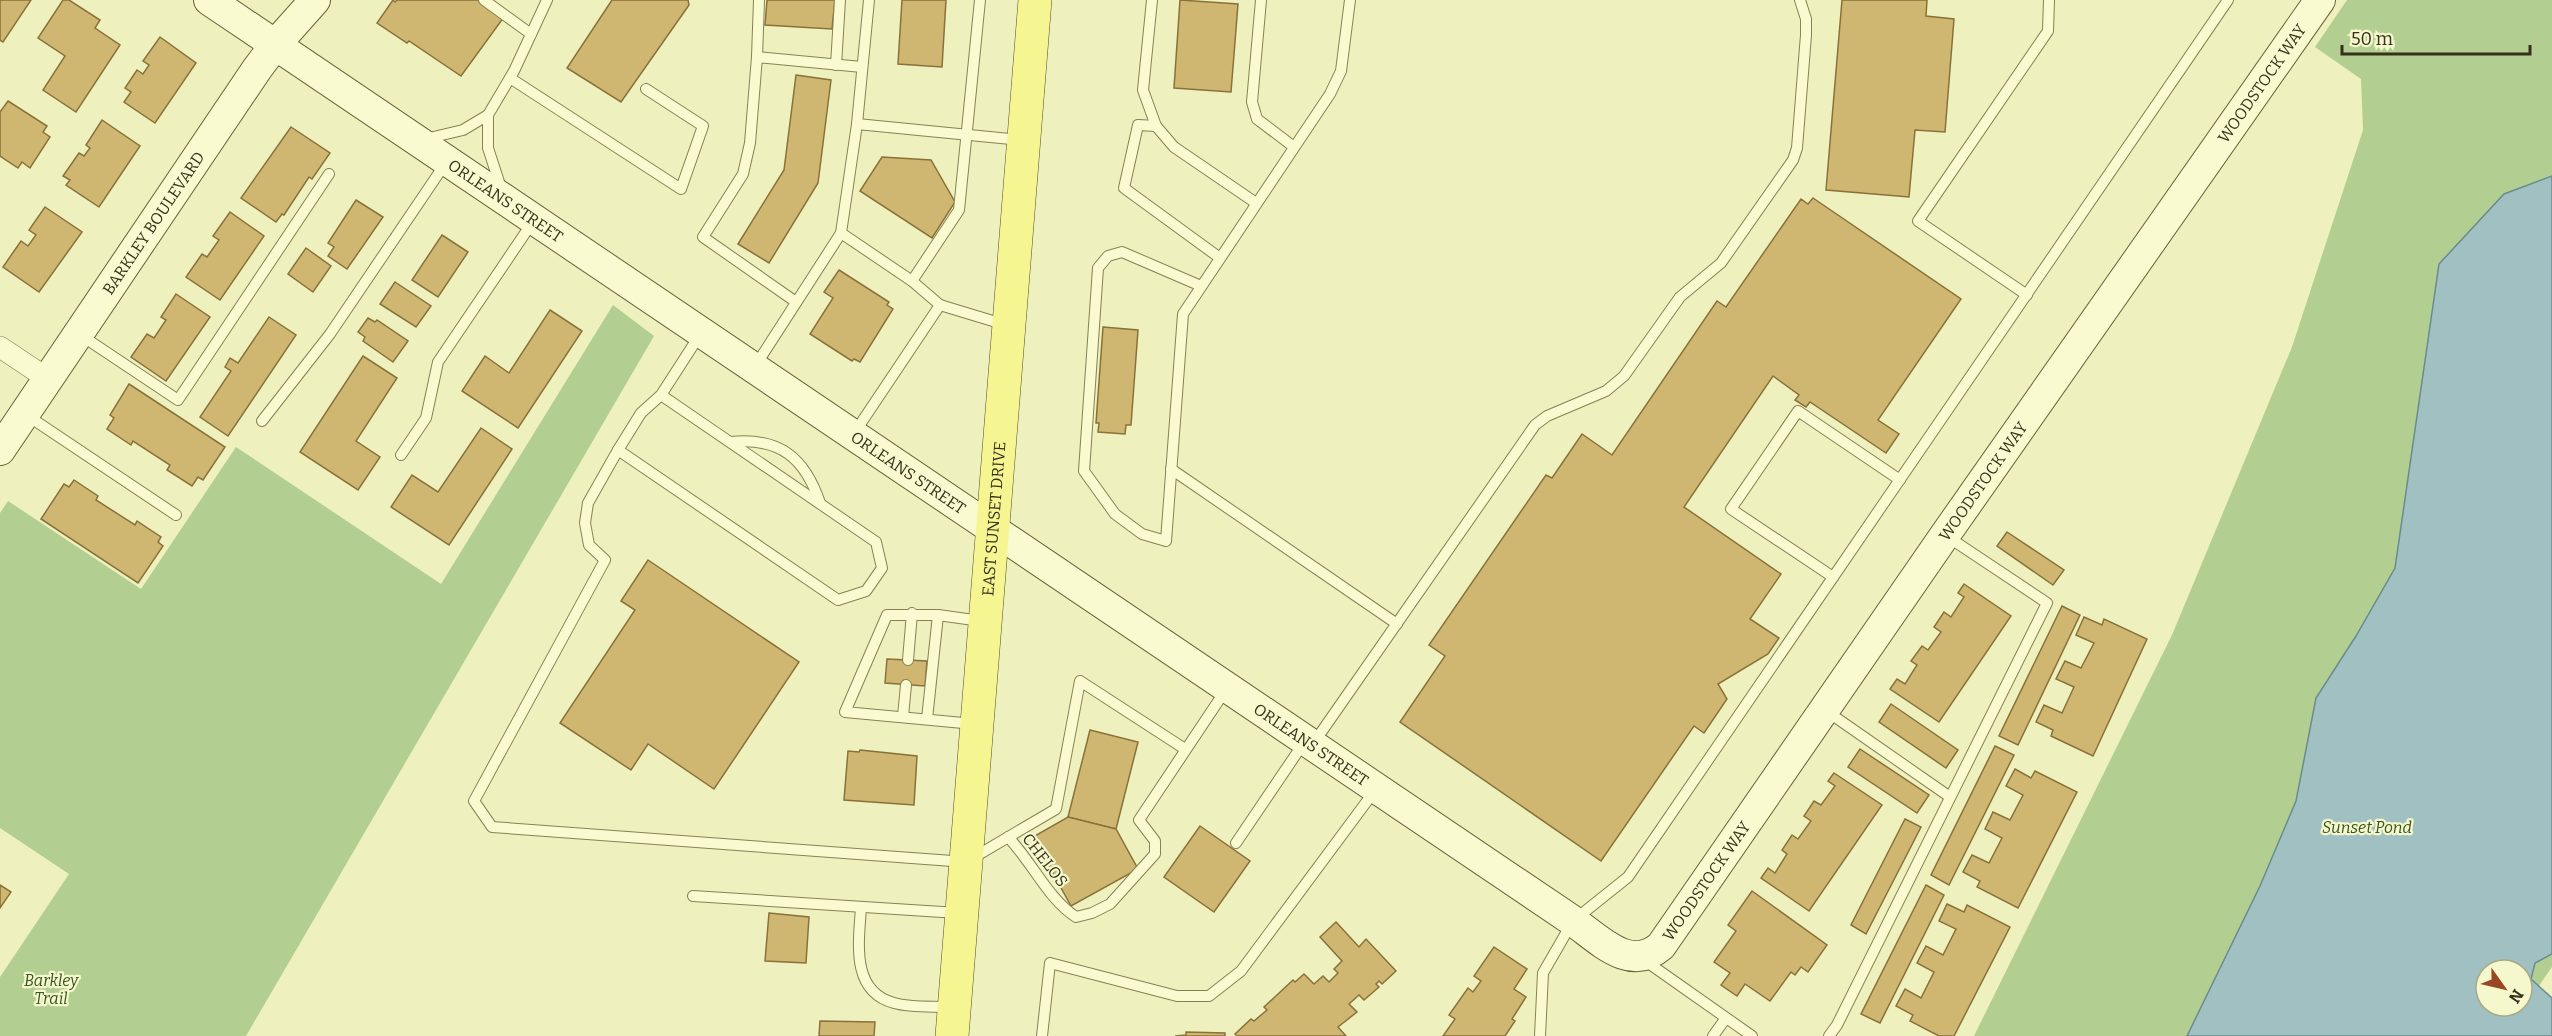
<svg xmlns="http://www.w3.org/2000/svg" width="2552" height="1036" font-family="Bitter,serif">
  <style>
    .green { fill: #b3ce91; fill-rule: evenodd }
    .water { fill: #a1c0c1; stroke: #688c8f; stroke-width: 1.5; fill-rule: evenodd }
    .building { fill: #d0b771; stroke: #88723a; stroke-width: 1.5 }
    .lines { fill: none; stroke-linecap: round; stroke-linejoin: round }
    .service-casing { stroke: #888155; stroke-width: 12 }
    .minor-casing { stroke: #888155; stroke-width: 22 }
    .secondary-casing { stroke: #6a6139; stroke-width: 32 }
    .primary-casing { stroke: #554c2a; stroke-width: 34 }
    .service { stroke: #f9fad0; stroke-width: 10 }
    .minor { stroke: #f9fad0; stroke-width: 21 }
    .secondary { stroke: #f9fad0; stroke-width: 30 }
    .primary { stroke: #f5f692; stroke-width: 33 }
    .labels { text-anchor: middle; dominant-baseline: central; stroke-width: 4.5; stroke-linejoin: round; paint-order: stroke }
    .street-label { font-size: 16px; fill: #37311b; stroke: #f5f7cd }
    .park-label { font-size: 16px; font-style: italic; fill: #375421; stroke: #f5f7cd }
  </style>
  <rect width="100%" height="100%" fill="#eef0bd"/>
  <g class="green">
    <path d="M2347 0H2552V967L2504 1036H1974L2172 635 2292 347 2363 130 2361 79 2315 47ZM2486 970H2522V1006H2486Z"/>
    <path d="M613 305 654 336 246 1036H0V977L69 874 0 828V513L8 501 141 589 236 447 441 584Z"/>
  </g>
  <path class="water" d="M2552 176V954L2535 963 2531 979 2552 998V1036H2187L2260 886 2296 801 2316 698 2356 636 2395 568 2439 264 2504 194ZM2486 970H2522V1006H2486Z"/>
  <g class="building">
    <path d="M0 0H31L3 42 0 40Z"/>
    <path d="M63 0H69L100 20 95 28 120 45 76 112 43 90 65 56 38 38Z"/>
    <path d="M393 0 395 2 397 0H478L504 17 461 76 409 41 407 43 377 23Z"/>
    <path d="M612 0H688L689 5 621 102 567 68Z"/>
    <path d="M767 0H835L832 29 765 25Z"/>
    <path d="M902 0H946L942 67 898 64Z"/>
    <path d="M1180 0 1238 4 1231 92 1174 88Z"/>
    <path d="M1842 0H1927L1926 16 1954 19 1945 132 1915 130 1909 197 1826 190Z"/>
    <path d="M160 37 196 63 155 123 124 102 131 92 125 88 137 70 143 74 149 65 143 61Z"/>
    <path d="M796 75 831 80 818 183 769 263 738 244 784 170Z"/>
    <path d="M8 101 47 126 43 132 50 137 30 168 22 162 18 168 0 156V112Z"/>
    <path d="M102 120 140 146 99 207 66 185 70 180 63 176 79 153 84 156 90 148 86 145Z"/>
    <path d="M291 127 330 153 312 179 309 177 284 215 282 214 276 222 241 198Z"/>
    <path d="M882 157 931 160 955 202 932 238 860 191Z"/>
    <path d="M1813 198 1961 299 1878 420 1899 434 1886 453 1810 402 1806 407 1795 400 1799 395 1773 376 1684 507 1781 574 1750 619 1779 638 1768 654 1718 684 1727 699 1704 733 1694 726 1601 861 1400 722 1445 656 1429 645 1546 475 1552 478 1582 434 1612 455 1717 301 1726 307 1801 199 1808 204Z"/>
    <path d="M356 200 383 217 347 269 328 256 334 247 328 243Z"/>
    <path d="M45 207 82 232 39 292 3 267 21 241 28 246 36 235 29 230Z"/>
    <path d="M230 212 264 236 220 300 186 277 202 254 207 257 219 240 213 236Z"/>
    <path d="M442 235 468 252 438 297 412 280Z"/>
    <path d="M306 248 331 266 313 292 288 274Z"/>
    <path d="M839 270 889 302 887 305 893 309 860 362 854 359 852 361 810 334 833 298 824 292Z"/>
    <path d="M395 282 431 306 416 327 380 304Z"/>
    <path d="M176 294 210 317 166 381 131 357 147 334 154 338 166 320 161 317Z"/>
    <path d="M550 310 582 331 518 428 462 391 485 356 509 373Z"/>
    <path d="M269 317 296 335 228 436 200 417 231 371 225 367 230 358 238 363Z"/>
    <path d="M368 318 375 322 377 320 408 341 393 362 363 341 365 337 358 332Z"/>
    <path d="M1103 327 1138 330 1131 425H1126L1125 434 1098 432 1099 423H1096Z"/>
    <path d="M363 356 397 378 356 441 380 457 358 490 300 452Z"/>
    <path d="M129 384 225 447 203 480 198 477 192 486 167 470 170 465 133 441 131 445 107 429 114 418 110 415Z"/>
    <path d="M481 428 512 449 449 545 391 507 412 475 438 492Z"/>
    <path d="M74 480 98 496 96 500 135 525 137 521 161 537 158 542 163 546 138 583 41 519 64 484 69 487Z"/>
    <path d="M2007 532 2064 570 2053 585 1997 546Z"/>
    <path d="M648 560 799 662 714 789 648 744 631 770 560 723 635 610 621 601Z"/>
    <path d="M1964 584 2011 616 1939 722 1890 689 1897 679 1905 684 1917 665 1911 661 1922 646 1928 650 1941 632 1934 627 1944 612 1951 617 1964 597 1958 593Z"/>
    <path d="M2062 606 2080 615 2018 745 1999 736Z"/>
    <path d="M2084 617 2102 625 2104 619 2147 639 2093 756 2051 736 2053 730 2036 722 2044 705 2062 713 2074 687 2056 679 2065 661 2081 668 2094 643 2076 635Z"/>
    <path d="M887 659 927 661 925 686 885 683Z"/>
    <path d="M1891 704 1958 750 1946 768 1879 722Z"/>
    <path d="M1090 730 1138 742 1116 829 1068 817Z"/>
    <path d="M1995 746 2014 755 1949 885 1931 875Z"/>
    <path d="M1860 749 1929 795 1917 813 1848 767Z"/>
    <path d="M860 750 917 756 914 805 844 800 848 751 859 752Z"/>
    <path d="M2015 769 2031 778 2035 771 2077 792 2018 908 1977 887 1980 881 1963 872 1972 855 1989 863 2002 838 1985 829 1993 812 2010 820 2023 795 2006 786Z"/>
    <path d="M1834 773 1882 805 1809 911 1761 878 1768 868 1775 873 1787 854 1782 850 1792 835 1798 839 1811 821 1804 816 1814 801 1821 805 1835 786 1828 781Z"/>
    <path d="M1068 817 1116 829 1138 869 1071 906 1033 837Z"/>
    <path d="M1905 819 1921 827 1866 934 1851 925Z"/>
    <path d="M1200 826 1250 861 1214 912 1164 877Z"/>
    <path d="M0 885 11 892 0 908Z"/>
    <path d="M1926 885 1944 895 1880 1023 1861 1014Z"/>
    <path d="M1752 891 1827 945 1808 972 1801 967 1795 975 1791 972 1770 1001 1745 984 1737 996 1721 985 1730 973 1714 962 1736 931 1728 925Z"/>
    <path d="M1947 904 1964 912 1967 905 2010 927 1954 1036H1939L1910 1021 1913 1015 1896 1006 1905 989 1921 998 1934 972 1917 963 1926 946 1943 955 1956 929 1939 921Z"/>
    <path d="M769 913 809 917 806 963 765 961Z"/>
    <path d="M1336 922 1359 947 1366 939 1396 971 1382 984 1379 981 1376 984 1379 987 1364 1000 1359 995 1349 1004 1357 1012 1338 1027 1346 1036H1237L1235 1034 1251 1019 1254 1021 1267 1010 1264 1007 1293 980 1295 982 1304 974 1314 984 1323 976 1329 982 1338 973 1334 969 1342 961 1320 937Z"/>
    <path d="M1494 947 1527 969 1514 989 1526 997 1512 1019 1515 1021 1505 1036H1443L1455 1019 1449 1015 1468 988 1473 992 1481 981 1474 976Z"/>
    <path d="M820 1021 875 1022 874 1036H819Z"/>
    <path d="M1186 1032 1225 1033V1036H1175L1186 1035Z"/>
  </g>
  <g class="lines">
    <defs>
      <g id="service">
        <path d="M484 0 531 34"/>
        <path d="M1152 0 1143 90 1156 126"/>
        <path d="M1261 0 1252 102 1257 119 1294 147"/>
        <path d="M757 57 759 0"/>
        <path d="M836 65 840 0"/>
        <path d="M510 78 681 189 703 126 646 89"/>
        <path d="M488 115V148L501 188"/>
        <path d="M857 124 869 0"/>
        <path d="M425 139 463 130 488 115 514 71 547 0"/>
        <path d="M841 233 912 281 940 305"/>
        <path d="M1220 258 1124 188 1138 125 1156 126 1174 147 1256 203"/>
        <path d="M912 281 959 210 980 0"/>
        <path d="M1201 286 1122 252 1108 256 1098 268 1084 471 1115 514 1142 534 1166 541 1183 314 1330 94 1341 71 1350 0"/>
        <path d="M2027 295 1918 221 2048 31 2049 0"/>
        <path d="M796 302 703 237 743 174 750 143 757 57 862 67"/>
        <path d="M79 334 178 400 329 174"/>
        <path d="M754 368 841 233 857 124 1021 140"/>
        <path d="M661 395 876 542 882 568 866 591 838 600 618 450 641 413 661 395 701 333"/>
        <path d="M25 414 176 515"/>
        <path d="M262 421 330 334 447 161"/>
        <path d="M855 432 940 305 1006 325"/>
        <path d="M731 442C780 437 805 458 820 503"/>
        <path d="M618 450 588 503 585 523 589 545 605 560 474 801 492 827 966 862 1056 809 1080 681 1185 749"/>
        <path d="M401 455 426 418 438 362 534 220"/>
        <path d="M1171 469 1397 624"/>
        <path d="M1833 577 1731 509 1798 411 1900 480"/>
        <path d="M908 660 912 613"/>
        <path d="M1825 710 1950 797"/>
        <path d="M903 716 906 685"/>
        <path d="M927 719 938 615"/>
        <path d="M974 724 845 712 887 615H938L981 621"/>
        <path d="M1313 744 1535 425 1547 416 1606 391 1624 376 1680 297 1721 263 1793 160 1797 148 1806 35V19L1800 0"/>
        <path d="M1008 837C1032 862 1048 899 1076 917L1092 913 1110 904 1155 854V841L1139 820 1227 688"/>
        <path d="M1236 843 1305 741"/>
        <path d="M693 896 958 913"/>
        <path d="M861 907C859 941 850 991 894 1003 911 1008 933 1006 950 1007"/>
        <path d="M1644 960 1752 1036"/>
        <path d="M1042 1036 1050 963 1177 996H1209L1241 971 1376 789"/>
        <path d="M1540 1036 1543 973 1573 921 1628 877 2228 0"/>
        <path d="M1713 1036 1726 1018"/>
        <path d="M1829 1036 1837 1025 2047 603 1948 537"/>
      </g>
      <path id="minor" d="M0 347 48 379"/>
      <g id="secondary">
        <path id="s1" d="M209 0 1573 921C1600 940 1630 973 1661 946L1945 535 2320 0"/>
        <path id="s2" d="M0 450 257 69 275 45 315 0"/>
      </g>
      <g id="primary">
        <path id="s3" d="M952 1036 1035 0"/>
      </g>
    </defs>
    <use href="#service" class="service-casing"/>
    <use href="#minor" class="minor-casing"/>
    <use href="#secondary" class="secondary-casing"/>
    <use href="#primary" class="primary-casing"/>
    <use href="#service" class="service"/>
    <use href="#minor" class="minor"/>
    <use href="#secondary" class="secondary"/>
    <use href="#primary" class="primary"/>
  </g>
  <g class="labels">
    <g class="street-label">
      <text stroke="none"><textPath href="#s1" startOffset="2798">WOODSTOCK WAY</textPath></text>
      <text stroke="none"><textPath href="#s1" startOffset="358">ORLEANS STREET</textPath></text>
      <text stroke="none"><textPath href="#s2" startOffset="274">BARKLEY BOULEVARD</textPath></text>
      <text stroke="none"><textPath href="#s1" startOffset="844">ORLEANS STREET</textPath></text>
      <text stroke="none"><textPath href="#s1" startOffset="2312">WOODSTOCK WAY</textPath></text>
      <text stroke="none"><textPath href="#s3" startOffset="519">EAST SUNSET DRIVE</textPath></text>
      <text stroke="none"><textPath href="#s1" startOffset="1330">ORLEANS STREET</textPath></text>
      <text transform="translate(1045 860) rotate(52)">CHELOS</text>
      <text stroke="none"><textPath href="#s1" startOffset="1826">WOODSTOCK WAY</textPath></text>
    </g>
    <g class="park-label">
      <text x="2367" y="827">Sunset Pond</text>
      <text x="51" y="980">Barkley<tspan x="51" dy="18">Trail</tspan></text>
    </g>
  </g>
  <g transform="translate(2504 988) rotate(124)"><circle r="28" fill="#f5f7cd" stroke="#a9a886" stroke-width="1.5"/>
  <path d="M0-4.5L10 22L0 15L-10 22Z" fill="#9a4823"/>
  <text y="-9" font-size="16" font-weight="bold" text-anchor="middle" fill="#37311b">N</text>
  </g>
  <path d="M2342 45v9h188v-9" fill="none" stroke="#37311b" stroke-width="3"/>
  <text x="2351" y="45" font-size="18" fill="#37311b" stroke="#f5f7cd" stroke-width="4.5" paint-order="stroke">50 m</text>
</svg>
